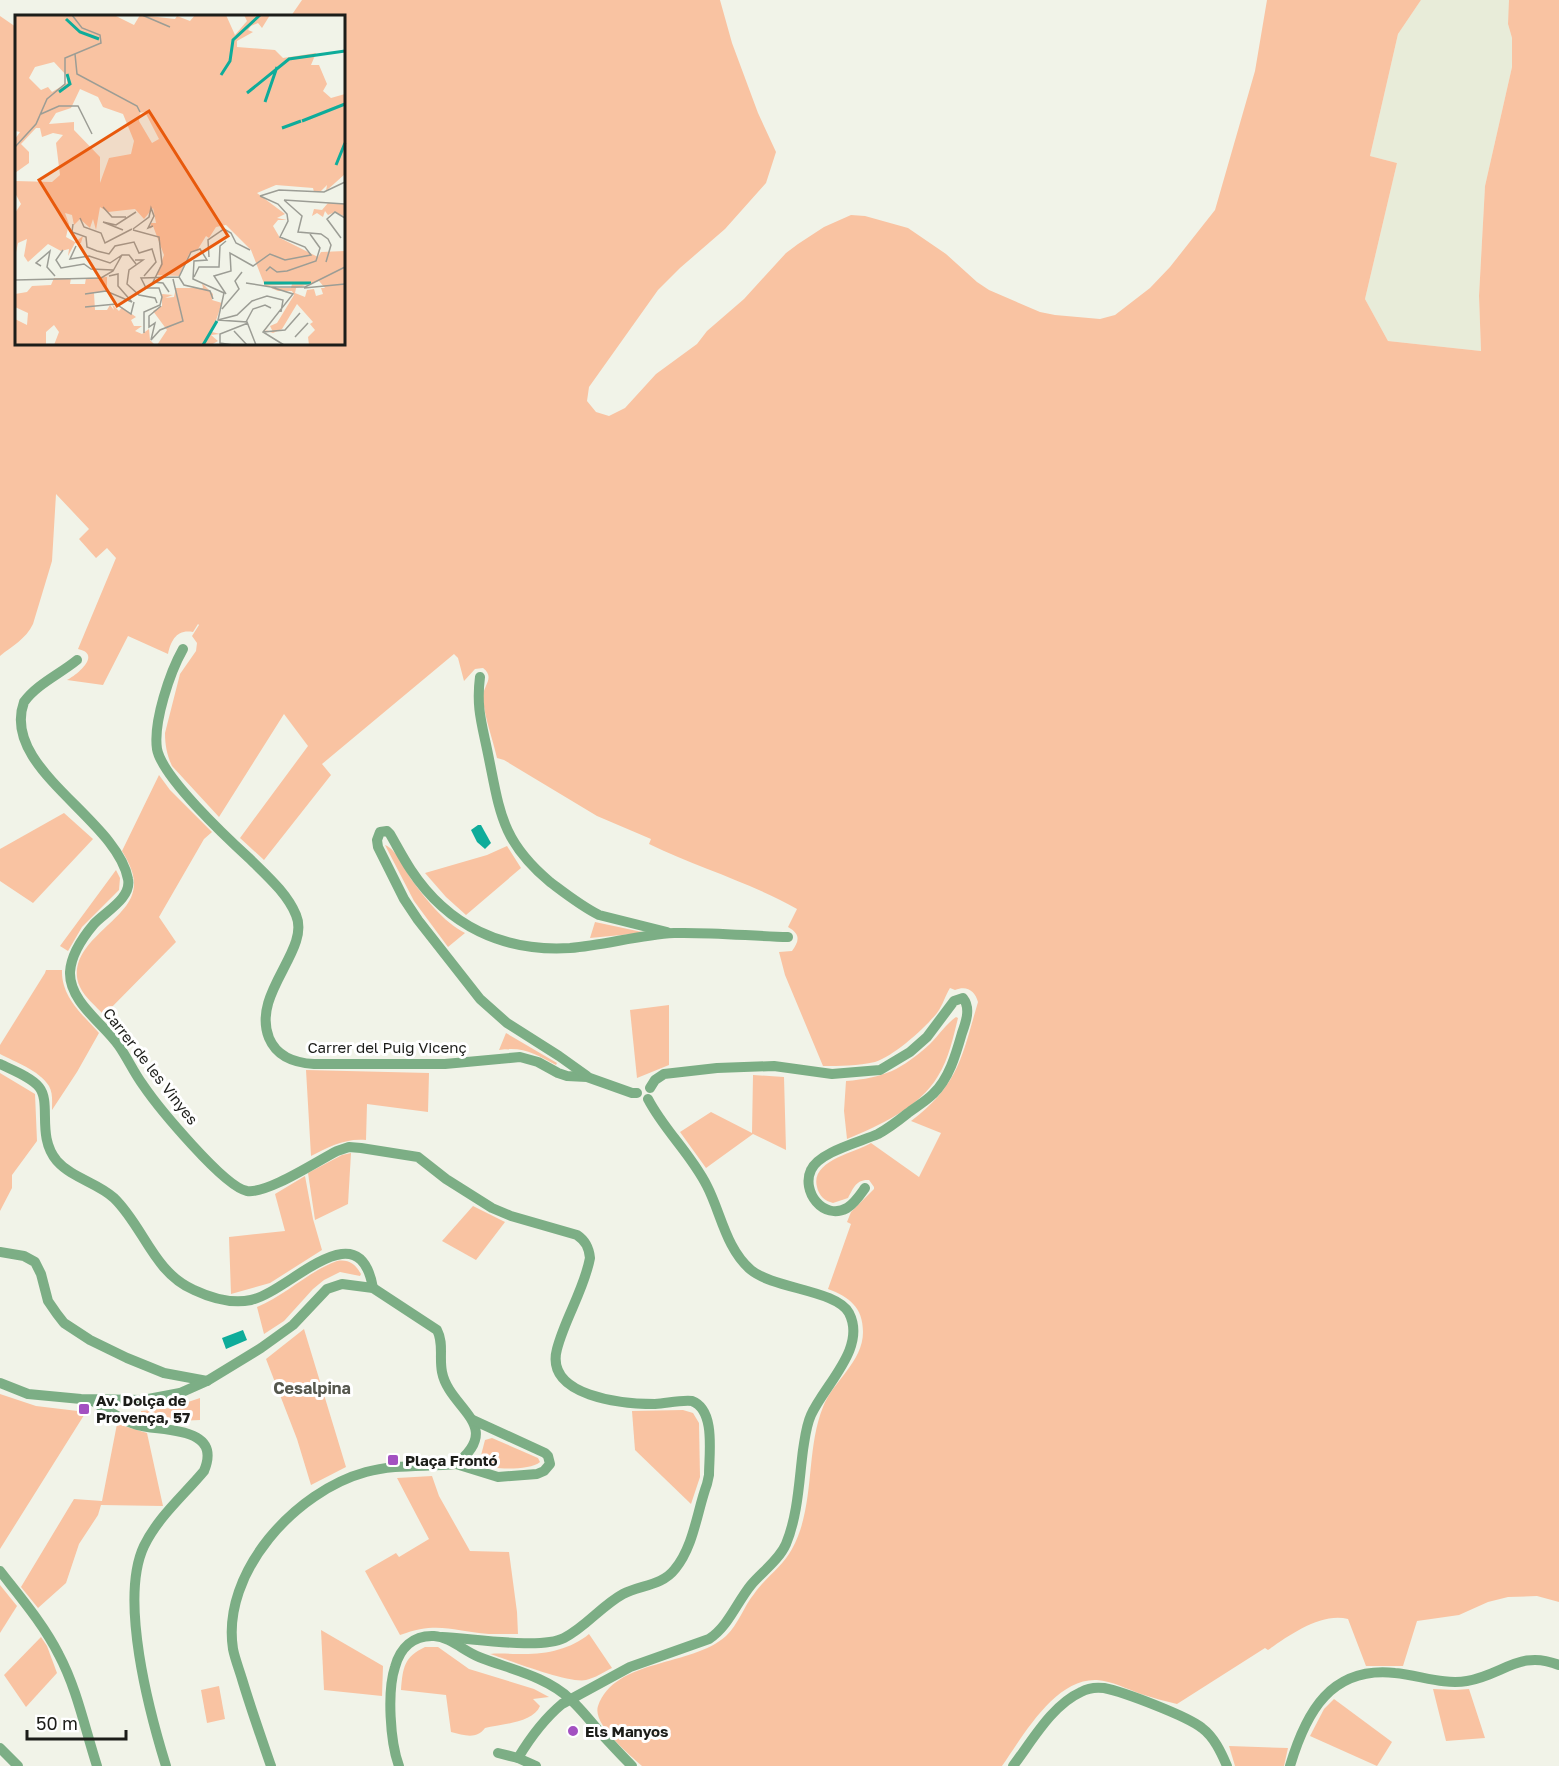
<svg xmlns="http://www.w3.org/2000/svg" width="1559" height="1766" font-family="'Golos Text',sans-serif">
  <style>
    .built { fill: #e8ecd9 }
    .green { fill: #f9c3a2 }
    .water { fill: #0eac9a }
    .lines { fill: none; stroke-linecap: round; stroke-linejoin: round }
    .minor { stroke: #7cae85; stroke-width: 10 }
    .poi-dot { fill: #a351c1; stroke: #fff; stroke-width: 2 }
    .labels { text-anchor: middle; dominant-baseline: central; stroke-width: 6; stroke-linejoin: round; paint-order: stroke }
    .street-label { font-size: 15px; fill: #1c1d19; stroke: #fff }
    .poi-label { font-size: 15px; font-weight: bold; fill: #1c1d19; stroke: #fff; text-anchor: start }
    .neighbourhood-label { font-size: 16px; font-weight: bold; fill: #55574d; stroke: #fff }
    .inset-river { fill: none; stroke: #0eac9a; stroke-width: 3 }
    .inset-road { fill: none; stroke: #9c9d95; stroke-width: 1.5 }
    .view { fill: #e8590c; fill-opacity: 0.15; stroke: #e8590c; stroke-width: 3 }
    .inset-edge { fill: none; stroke: #1c1d19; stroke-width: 3 }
  </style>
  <rect width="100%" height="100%" fill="#f1f3e8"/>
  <path class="built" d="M1421 0H1509L1510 4 1508 24 1512 38V67L1485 186 1479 296 1481 351 1388 341 1365 299 1397 163 1370 156 1398 34Z"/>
  <g class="green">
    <path d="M302 0H720L732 43 758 113 776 152 766 183 725 229 680 268 658 290 589 387 587 401 596 412 609 416 625 408 656 374 697 344 707 331 744 299 786 253 798 244 824 227 851 215 865 216 908 228 946 254 977 282 989 290 1040 312 1055 315 1100 319 1115 315 1150 288 1170 267 1215 210 1255 71 1267 0H1421L1398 34 1370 156 1397 163 1365 299 1388 341 1481 351 1479 296 1485 186 1512 67V38L1508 24 1509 0H1559V1602L1537 1596 1508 1597 1488 1602 1459 1615 1417 1621 1403 1666H1366L1348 1619C1322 1612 1289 1635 1268 1650L1265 1648 1177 1704C1165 1701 1153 1698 1141 1694 1127 1689 1112 1681 1097 1680 1055 1678 1023 1736 1002 1766H642C629 1754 592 1724 598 1706 615 1658 692 1667 726 1636 738 1625 744 1606 754 1594 765 1578 783 1566 792 1549 816 1505 805 1452 823 1407 833 1381 863 1362 863 1332 863 1307 849 1297 828 1289L851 1224 847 1222 851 1212 874 1189V1187L869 1180C856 1179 853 1189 848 1198L833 1203C825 1201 819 1196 817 1187 810 1161 854 1153 871 1143L919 1177 941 1133 911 1121C959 1085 962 1056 978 1002 975 991 967 985 955 990L950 988C945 996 943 1005 937 1013 924 1029 894 1056 875 1062 858 1066 840 1066 823 1066L785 975 779 952 792 951C800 940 800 934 788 927L797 909C749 882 699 868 649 844L651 839 597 816 504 760 497 758C493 740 484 716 483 698 482 686 496 678 483 668L475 669 464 681 458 658 454 654 322 764 331 775 264 860 240 838 308 746 284 714 219 817 172 766C167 755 165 745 165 733L180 674 196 651 197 643 192 636 199 625 198 624 193 632C177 629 171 640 168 654L128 636 103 685 67 680C78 674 102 654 78 649L116 558 107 548 96 558 79 539 89 529 56 494 52 561 33 624C26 639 12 646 0 656V16L16 27V344H344V16H291Z"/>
    <path d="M159 775 170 790 212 832 204 839 159 917 176 942 104 1015C96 1006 85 998 80 987 63 947 122 924 132 895 138 880 130 864 122 851Z"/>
    <path d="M64 813 93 839 33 903 0 881V849Z"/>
    <path d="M385 845C397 850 404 868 411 879 425 898 443 922 465 933L448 947 414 901Z"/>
    <path d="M507 846 521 868 466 915 446 897 425 873 487 855Z"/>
    <path d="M116 870 120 878 119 890 82 927 68 951 60 946Z"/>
    <path d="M595 922 642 932V933L590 938Z"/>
    <path d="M46 970H62C61 997 83 1015 99 1033L77 1072 52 1110C52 1102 53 1093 49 1086 39 1070 15 1062 0 1054V1045L45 973Z"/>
    <path d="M669 1005V1065L637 1078 630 1010Z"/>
    <path d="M956 1017 958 1018C953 1038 949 1058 938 1076 920 1107 879 1126 847 1139L844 1111 846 1081C884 1078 901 1070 930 1044 939 1035 946 1024 956 1017Z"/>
    <path d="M506 1033 557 1063 556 1065C535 1054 524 1046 499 1050Z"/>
    <path d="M306 1070 429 1073 428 1112 367 1104 366 1140C345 1138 329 1147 311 1156Z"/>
    <path d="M0 1073 35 1094 37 1141 12 1175V1188L0 1211Z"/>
    <path d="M753 1075 784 1077 786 1150 753 1134 706 1168 680 1132 711 1112 752 1133Z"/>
    <path d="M351 1153 348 1204 315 1220 308 1173 342 1155Z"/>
    <path d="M305 1176 313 1219 322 1250 270 1283 231 1294 229 1237 285 1231 275 1194Z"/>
    <path d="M473 1206 505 1222 476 1260 442 1241Z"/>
    <path d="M337 1261C349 1259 355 1264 361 1274L360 1276 340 1272 324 1280 313 1289 284 1321 264 1334 257 1307C286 1295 309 1271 337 1261Z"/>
    <path d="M304 1329 346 1467 311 1485 297 1439 266 1359Z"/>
    <path d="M0 1394 36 1406 86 1412 0 1549Z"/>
    <path d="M200 1398V1420L177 1421 141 1416V1411L170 1408Z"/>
    <path d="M683 1410 693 1413 699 1423 700 1477 691 1504 635 1450 632 1411Z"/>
    <path d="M117 1424 147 1433 163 1506 101 1505 98 1515 79 1544 66 1583 38 1608 21 1587 74 1499 102 1501Z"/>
    <path d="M492 1438 538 1458 540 1462C530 1471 494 1469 481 1466L479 1463 485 1440Z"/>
    <path d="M432 1476 439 1496 470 1551 509 1552 517 1612 518 1634C508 1634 499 1634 489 1634 452 1631 438 1621 400 1635L365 1571 396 1553 399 1557 429 1539 397 1478Z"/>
    <path d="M0 1585 17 1606 0 1633Z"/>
    <path d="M321 1630 383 1666 382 1696 324 1690Z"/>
    <path d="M589 1634 612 1668C604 1672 595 1678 586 1680 570 1684 509 1660 490 1654 499 1653 509 1654 518 1654 543 1655 570 1650 589 1634Z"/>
    <path d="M41 1637 47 1646 57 1673 26 1707 4 1675Z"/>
    <path d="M425 1647H438L469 1669 534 1689 549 1697 533 1699 540 1706C533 1723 501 1724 485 1728 476 1740 464 1735 451 1732L446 1695 401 1690C403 1667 404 1657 425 1647Z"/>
    <path d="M219 1686 225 1719 207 1723 201 1690Z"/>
    <path d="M1433 1689 1455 1690 1469 1689 1485 1738 1446 1741Z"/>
    <path d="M1334 1699 1392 1742 1377 1766 1310 1736 1324 1709Z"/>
    <path d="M1229 1746 1288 1748 1284 1766H1235Z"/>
  </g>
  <g class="water">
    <path d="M478 825H481L491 843 485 849 477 842 471 830Z"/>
    <path d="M243 1330 247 1340 226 1349 222 1338Z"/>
  </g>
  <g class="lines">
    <g class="minor">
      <path d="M183 649C170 672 153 722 157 749 162 777 227 838 250 859 266 875 287 893 296 915 311 950 251 993 269 1038 277 1057 295 1063 314 1064H445L520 1057 538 1062 558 1073 567 1076 587 1077 632 1093H637"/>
      <path d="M77 660C60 674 37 684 24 702 0 768 117 819 128 879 132 898 105 912 94 924 83 937 71 955 70 972 69 1002 104 1024 119 1046 128 1059 134 1073 143 1085 158 1107 224 1187 247 1191 268 1194 317 1161 337 1151L349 1147 361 1148 418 1157 446 1179 492 1208 511 1216 577 1235C586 1241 589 1248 590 1258 584 1290 565 1318 557 1349 544 1397 624 1404 655 1404 668 1403 680 1400 692 1401 716 1410 709 1454 709 1475L707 1484C697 1511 694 1546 675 1569 662 1586 640 1585 623 1594 601 1606 586 1627 564 1638 541 1650 471 1638 442 1637"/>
      <path d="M480 677C476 708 482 724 488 754 500 812 501 841 550 882 566 894 581 906 599 915L667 932"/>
      <path d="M0 1064C12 1070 31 1077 39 1087 52 1103 36 1136 57 1161 72 1178 98 1183 114 1198 144 1227 153 1272 194 1290 211 1298 232 1304 251 1300 289 1292 359 1208 373 1288"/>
      <path d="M587 1076 559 1056 507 1023 480 999 418 920 404 899 378 847 377 840 380 832 387 831 390 834C397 846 403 858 411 870 448 926 503 952 570 948 605 945 639 935 674 933 712 932 750 936 788 937"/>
      <path d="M650 1088 655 1080 664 1074 717 1068 774 1066 832 1074 880 1070 910 1052 927 1037 954 1001 963 998C971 1008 966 1022 962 1033 956 1054 949 1079 933 1094 926 1101 916 1107 908 1113 898 1121 889 1128 878 1134 860 1142 819 1152 811 1170 801 1191 823 1221 847 1208 855 1203 860 1195 865 1188"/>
      <path d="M0 1252 24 1256 35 1262 41 1274 48 1301 57 1314 64 1323 90 1340 127 1358 164 1373 207 1381"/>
      <path d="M0 1383 28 1394 81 1399 143 1400 180 1393 207 1381 261 1348 293 1325 327 1289 342 1284 373 1288 437 1330C444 1343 439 1357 442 1372 449 1409 505 1425 456 1464 427 1467 395 1464 366 1472 296 1491 221 1572 233 1649 235 1659 239 1669 242 1679 251 1709 261 1737 271 1766"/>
      <path d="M91 1400C106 1409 120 1420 137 1425 161 1432 223 1425 204 1471 184 1495 158 1517 144 1546 119 1599 149 1711 166 1766"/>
      <path d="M456 1464 498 1477 537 1474 544 1471 550 1464 548 1456 545 1453 473 1420"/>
      <path d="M0 1571C21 1598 44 1625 59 1655 77 1689 85 1729 97 1766"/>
      <path d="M0 1748 18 1766"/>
      <path d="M498 1753 518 1758"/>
      <path d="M399 1766C390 1742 387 1691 395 1667 400 1648 413 1635 434 1636 450 1637 464 1651 479 1657 509 1669 546 1676 570 1699 580 1708 589 1719 598 1730 609 1742 620 1754 632 1766"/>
      <path d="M536 1766 518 1758C530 1738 544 1719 562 1704L630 1667 709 1639C728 1627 737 1602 751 1585 762 1572 779 1560 786 1544 798 1515 799 1481 803 1450 805 1438 806 1426 811 1415 825 1384 867 1348 849 1313 837 1290 774 1289 751 1270 726 1249 721 1213 707 1186 691 1154 664 1130 648 1099"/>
      <path d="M1013 1766C1032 1741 1052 1705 1081 1692 1088 1688 1096 1687 1104 1688 1124 1692 1187 1716 1202 1728 1214 1737 1221 1752 1227 1766"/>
      <path d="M1290 1766C1306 1712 1331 1666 1395 1673 1419 1675 1443 1685 1467 1681 1503 1675 1520 1649 1559 1665"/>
    </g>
  </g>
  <g class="poi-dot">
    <rect x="78" y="1403" width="12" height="12" rx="3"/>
    <rect x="387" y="1454" width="12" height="12" rx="3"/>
    <circle cx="573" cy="1731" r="6"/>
  </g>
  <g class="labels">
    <g class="street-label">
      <text x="387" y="1047">Carrer del Puig Vicenç</text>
      <text transform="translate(151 1066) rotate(52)">Carrer de les Vinyes</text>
    </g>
    <g class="poi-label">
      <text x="96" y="1400">Av. Dolça de<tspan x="96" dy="17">Provença, 57</tspan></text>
      <text x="405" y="1460">Plaça Frontó</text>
      <text x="585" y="1731">Els Manyos</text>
    </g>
    <g class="neighbourhood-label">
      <text x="312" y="1388">Cesalpina</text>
    </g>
  </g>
  <g transform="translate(15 15)">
    <rect width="330" height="330" fill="#f1f3e8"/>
    <path d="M0 0H99L119 10 125 0 160 4 162 1 175 6 180 0H211L220 20 232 6 229 0H255L247 13 243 8 236 11 233 15 238 17 222 26V32L260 35 268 43 301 38 296 50H304L312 69 308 76 316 83 330 79V159L311 176 312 170 306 176 299 177 298 173 261 170 242 178 270 199 262 203 272 205H263L258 211 265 223 303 242 306 237 330 236V330H294L293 322 300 315 295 309 298 307 282 289 267 314 258 318 249 315 254 312 250 315 258 317 255 311 262 308 279 280 277 276H263L256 273H276L277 269 250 271 236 235 211 210 201 212 194 223 191 221 183 234 174 239 164 261 142 260 149 240 138 211 135 214 136 208H141L138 193 129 204 120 194 93 197 85 192 81 215 78 204 75 213 65 204 59 210 57 200 50 198 54 209 51 222 60 227 68 221 66 228H60L53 241 54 234 46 236 33 229 13 247 9 241 12 224 3 228 0 242V198L6 189 0 178V166L37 167 45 160 41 128 48 120 38 118 27 122 25 113H21L6 129 14 137V148L0 158V124L5 117 0 116ZM39 47 52 61V68L37 77 33 72 26 75 14 63 20 52ZM65 74 83 82 88 92 108 99 119 126 116 139 94 143 85 168V142L59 115V107L34 109 41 98 56 93ZM130 97 144 124 137 128 124 106 125 98ZM304 266 310 273H306L308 279 301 281 299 274 292 275 290 282 280 278 281 273ZM313 188 330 189 329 201 320 197 313 200 310 196 308 202 302 198 297 201 299 194 307 195ZM92 262V276L79 278 80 295H92L95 290 99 295 97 289 104 296 107 292 121 302 116 305 119 311H127L120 316 127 319 134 314 135 325 140 330H39L44 317 39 310 31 317V330H0V304L12 310 13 298 0 292V279L12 277 17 271 36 270 39 263H56L55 269H70L71 263ZM187 268 198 279 197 285 207 288 197 317 205 319 196 320 203 326 196 330H142L152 315 138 296 147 291V279L158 280 150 283 159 282 161 273H188Z" fill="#f9c3a2" fill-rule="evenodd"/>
    <path class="inset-river" d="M51 4 65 17 84 24M206 60 215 46 218 25 245 0M44 77 55 69 52 59M232 78 274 44 330 36M250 87 262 52M287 106 330 89M267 113 286 106M321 150 330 128M249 268H296M188 330 202 306"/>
    <path class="inset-road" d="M127 0 155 12M60 39 62 59 122 91 125 97M26 99 44 91H63L77 119M0 132 21 109 32 84 50 69V43L86 28 85 20 67 13 57 0M245 181 264 175 309 177 330 167M269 185 287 201 283 217 306 219 313 224 316 230 311 247M269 185 330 189M88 192 97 202H111M65 203 69 212 86 218 90 228 117 214M58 209 57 217 71 222 72 232 82 236 94 239 100 231 119 227 124 238 137 234 141 247 129 261M118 214 134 202 136 193 139 201 133 213 138 211M108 215 88 207 101 210 121 197M118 215 144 222 147 249 138 267 148 268 154 277M326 223 312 204 320 197 330 203M61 231 55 244 74 241 95 248 107 240M48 235 41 245 46 253 69 249 76 254 98 255M194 242 193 225 209 214 216 218 221 228 235 235M120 245H128L114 255 112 269 124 280 140 283 142 288M26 251 21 248 35 236 32 252 40 261M251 256 255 252 262 257 272 256 301 246 305 233 295 219M164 262 169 270 195 276 198 284M179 262 184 252H204L205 231 211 226M0 265 86 263 98 256 107 240H114L121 249M231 268 256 272M289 273 330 269M70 279 91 276 117 287 103 271V259L94 261M211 279 199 261 216 256 215 238 238 251 255 239 270 245 296 240 290 232 265 222 273 206 272 199 263 189 245 181M146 291 134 301V312L140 308 136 325 145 315 168 306 158 264M70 292 101 289 116 299 119 287M207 294 224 274 220 266 227 257M203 305 222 300 237 286 252 281 268 285 266 297M231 307 238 294 250 290 256 293M219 316 232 330M248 317 270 315 285 298M129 318V297L145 290 147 282 144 273H131L126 263 164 262 176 237 185 234 192 245 179 246 178 264 209 278 203 305 232 307 241 330M280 322 293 308M218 330 205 328V319L233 308M269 330 248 317 278 279 256 272H290L330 252"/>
    <path class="view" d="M134 96 213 221 102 291 24 165Z"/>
    <rect width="330" height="330" class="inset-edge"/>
  </g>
  <path d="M27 1730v9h99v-9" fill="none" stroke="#1c1d19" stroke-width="3"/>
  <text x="36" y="1730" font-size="18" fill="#1c1d19" stroke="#ffffff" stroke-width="4.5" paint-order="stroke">50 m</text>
</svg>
